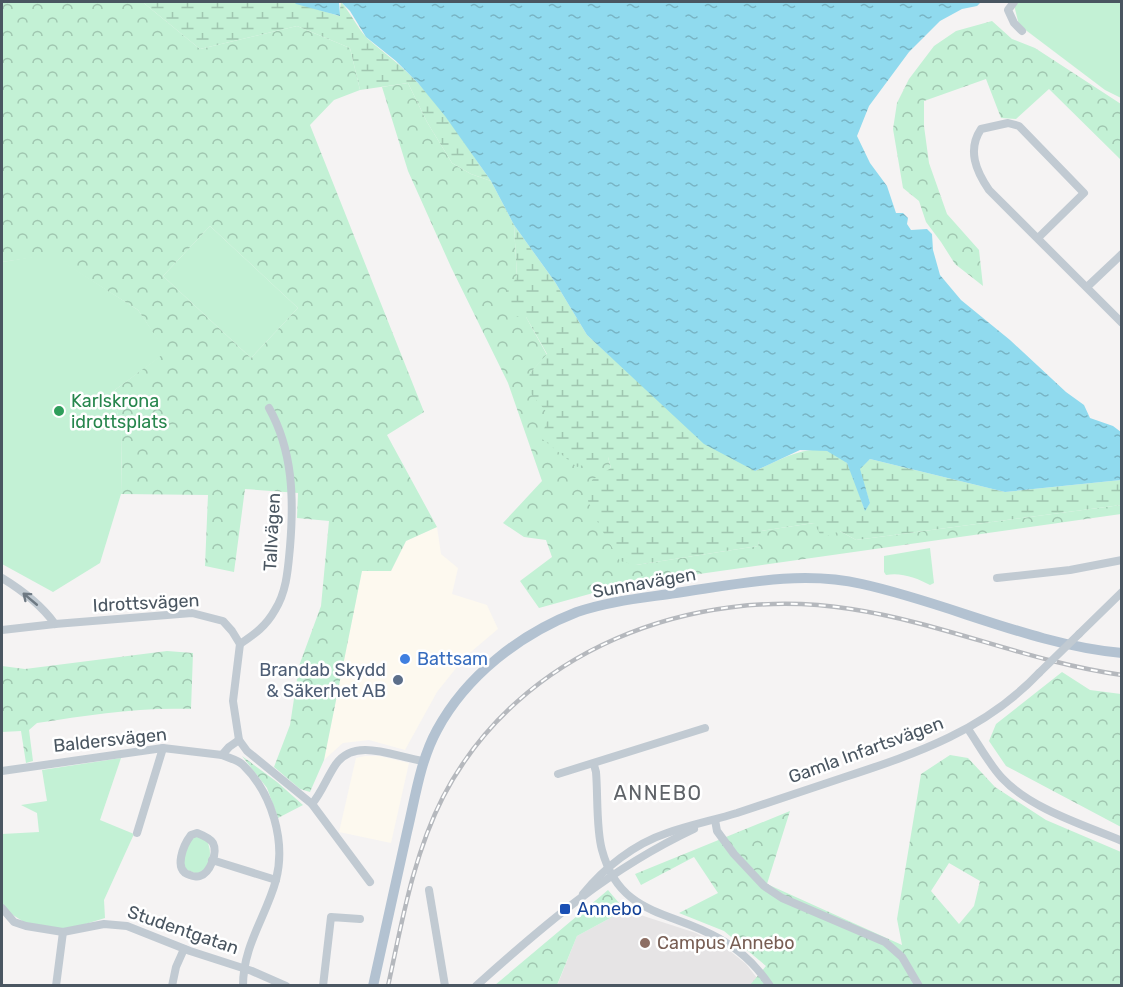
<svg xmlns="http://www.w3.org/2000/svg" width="1123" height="987" font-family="Rubik,sans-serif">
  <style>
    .commercial { fill: #fdf9ef }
    .education { fill: #e6e4e5 }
    .green { fill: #c3f1d5 }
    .forest { fill: url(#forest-crowns); fill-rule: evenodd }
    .wetland { fill: url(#wetland-marsh) }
    .water { fill: url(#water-ripples) }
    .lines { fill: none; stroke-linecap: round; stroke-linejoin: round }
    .minor { stroke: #c1cad2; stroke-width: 8 }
    .major { stroke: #b3c2d1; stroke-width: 10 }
    .rail-casing { stroke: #b5b8bd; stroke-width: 4.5 }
    .rail { stroke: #fff; stroke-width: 2; stroke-dasharray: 7; stroke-linecap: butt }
    .minor-bridge { stroke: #c1cad2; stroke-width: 8 }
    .oneway { stroke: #6e7983 }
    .leisure-dot { fill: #2e9e5b; stroke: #fff; stroke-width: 2 }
    .shop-dot { fill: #3f7fe0; stroke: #fff; stroke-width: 2 }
    .service-dot { fill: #5c6f8a; stroke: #fff; stroke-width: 2 }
    .transit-dot { fill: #1a4fb4; stroke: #fff; stroke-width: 2 }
    .education-dot { fill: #8d6e63; stroke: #fff; stroke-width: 2 }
    .labels { text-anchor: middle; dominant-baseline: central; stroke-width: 5; stroke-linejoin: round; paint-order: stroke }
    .leisure-label { font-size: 18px; fill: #27864d; stroke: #fff; text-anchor: start }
    .street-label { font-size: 18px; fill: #4a5661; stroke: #fff }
    .shop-label { font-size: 18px; fill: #366cbe; stroke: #fff; text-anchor: start }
    .service-label { font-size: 18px; fill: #4e5e75; stroke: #fff; text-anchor: end }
    .transit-label { font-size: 18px; fill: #164399; stroke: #fff; text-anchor: start }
    .education-label { font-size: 18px; fill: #785e54; stroke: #fff; text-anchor: start }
    .neighbourhood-label { font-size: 20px; letter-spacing: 1.5px; fill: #5f6368; stroke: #fff }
  </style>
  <defs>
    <pattern id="forest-crowns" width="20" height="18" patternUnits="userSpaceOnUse" patternTransform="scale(1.5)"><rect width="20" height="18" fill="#c3f1d5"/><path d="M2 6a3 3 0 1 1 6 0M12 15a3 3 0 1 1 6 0" fill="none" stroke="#a0c6b0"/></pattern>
    <pattern id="wetland-marsh" width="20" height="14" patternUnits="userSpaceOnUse" patternTransform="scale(1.5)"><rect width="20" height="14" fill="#c3f1d5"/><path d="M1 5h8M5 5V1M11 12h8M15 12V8" fill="none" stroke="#a0c6b0"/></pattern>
    <pattern id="water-ripples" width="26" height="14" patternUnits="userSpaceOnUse" patternTransform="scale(1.5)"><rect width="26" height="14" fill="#90daee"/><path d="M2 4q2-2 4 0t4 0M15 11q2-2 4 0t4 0" fill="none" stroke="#78b4c4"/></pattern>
  </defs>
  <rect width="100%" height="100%" fill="#f5f3f3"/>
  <g class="commercial">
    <path d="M437 527 441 554 458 568 452 594 487 605 498 629 465 657 437 692 405 750 369 740 343 743 324 760 362 570 391 571 406 541Z"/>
    <path d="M365 756H379L409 763 391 843 339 832 356 758Z"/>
  </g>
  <path class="education" d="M625 910 696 933 730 951 746 964 757 978 750 986H557L577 936Z"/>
  <g class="green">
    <path d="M1017 2H1121V98L1105 90 1019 25 1014 5Z"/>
    <path d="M210 226 298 308 251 358 163 276Z"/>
    <path d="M51 254 138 310 167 352 112 392 122 431 121 494 100 563 53 592 2 564V262Z"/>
    <path d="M930 548 934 583 930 585C917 578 901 572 886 575L884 572V556Z"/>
    <path d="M121 758 100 820 134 834 104 900 105 918 66 930 24 922 5 910 2 903V834L39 832 37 813 21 805 47 801 42 770Z"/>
    <path d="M194 837H200L207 841C213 853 210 869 197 874L185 869 183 861 190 839Z"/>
  </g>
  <g class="forest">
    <path d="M2 2H144L145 4 200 49 297 26 350 48 360 90 334 100 310 125 424 412 387 435 437 527 406 541 391 571H362L324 760 310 792 300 789 274 767 290 725 299 666 321 606 329 521 297 518 298 493 245 489 234 572 205 566 208 495 121 494 122 431 112 392 166 352 138 310 51 255 2 262ZM210 226 298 308 251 358 163 276Z"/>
    <path d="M992 21 1012 39 1035 48 1121 104 1122 161 1049 89 1016 119 1001 118 986 79 924 101V126L929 163 947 214 979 250 983 286 955 264 941 242 926 222 919 201 903 188 893 129 897 103 909 79 934 46 956 31Z"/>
    <path d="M408 83 427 122 452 163 471 174 491 181 514 225 517 277 526 317 547 355 530 373 608 457 636 565 758 546 760 531 814 523 840 531 856 540 1121 505V514L622 585 539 608 520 581 552 557 546 540 524 537 503 523 542 481 508 383 451 267 408 171 382 87Z"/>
    <path d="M167 651 193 653 191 709C139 707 89 715 37 723L29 730 33 761 26 763 21 731 2 732V666L25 669Z"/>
    <path d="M1062 672 1090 690 1121 694V827L1006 766 989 741 996 724Z"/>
    <path d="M950 755 968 758 995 787 1046 820 1121 852 1120 986 750 985 766 966 724 931 679 913 718 893 694 857 641 885 635 874 790 811 767 884 902 945 897 919 921 774ZM949 863 980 881 974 906 959 924 931 891Z"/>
    <path d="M242 756 277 782 303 805 278 818 267 788Z"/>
    <path d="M608 890 625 910 577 936 557 985H495Z"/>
  </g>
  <g class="wetland">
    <path d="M144 2H294L339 16 341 2C351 13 357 28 368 39 384 53 401 65 416 81 445 111 467 147 491 181L471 174 452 163 427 122 408 83 360 90 350 48 297 26 200 49 145 4Z"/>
    <path d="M514 225 555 282 587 335 611 357 755 471C782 459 819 435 846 462 852 468 861 501 865 510L870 503 859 469 870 459 1005 492 1121 480V505L856 540 840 531 822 538 814 523 761 531 758 546 636 565 620 561 599 525 588 501 592 480 611 468 608 457 577 467 541 438 549 415 527 389 530 373 547 354 526 317H512L504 295 517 277Z"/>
  </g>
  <g class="water">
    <path d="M294 2H339L340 16 296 4Z"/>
    <path d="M341 2H981L977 6 962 9 940 21 909 52 869 106 857 136 870 163 887 186 896 213H903L908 218 907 224 911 230 927 229 932 234 933 250 940 275 961 300 1010 340 1066 392 1084 405 1090 418 1113 426 1121 432V480L1005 492 870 459 860 469 870 503 865 511 847 463 827 451 800 450 755 471 704 444 587 335 555 282 514 225 491 181 445 116 418 83 396 61 366 37 350 11Z"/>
  </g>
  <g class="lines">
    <g class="minor">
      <path d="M1014 2 1008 10 1014 23 1022 31"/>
      <path d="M1038 238 1084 193 1019 126 1008 123 981 129C967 150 976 171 989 190L1122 323"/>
      <path d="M1087 287 1122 254"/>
      <path d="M2 578C20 589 42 606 55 624"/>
      <path d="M997 578 1070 570 1122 560"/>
      <path d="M2 630 55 624 192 613 223 621 232 631 240 644 233 701 239 740 247 751 312 804 370 882"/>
      <path d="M1079 634 1122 592"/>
      <path d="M240 644C255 634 266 626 275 610 287 591 288 568 290 547 294 499 293 451 269 408"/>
      <path d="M968 729C979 745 989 764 1002 778 1031 809 1084 825 1122 841"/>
      <path d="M239 740 229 747 222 755C229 758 238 760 243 765 272 793 286 841 276 880 266 917 243 945 243 986"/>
      <path d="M594 765 596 772C598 795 596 829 602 850 620 917 671 910 720 939 740 950 757 966 770 986"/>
      <path d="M2 771 163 748 222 755"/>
      <path d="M558 774 705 728"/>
      <path d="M312 804C322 792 327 777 336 764 356 736 397 758 424 761"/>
      <path d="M715 820 717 831 734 854 764 886 782 898 885 942 902 957 919 986"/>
      <path d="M137 833 163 748"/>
      <path d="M197 833C202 835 210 838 213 843 218 853 210 873 200 876 197 877 192 876 190 875 172 871 184 844 191 835Z"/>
      <path d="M212 860 276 880"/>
      <path d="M429 890 445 986"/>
      <path d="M583 894C604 868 634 844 667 833 690 825 714 820 737 813 773 801 809 789 845 777 918 753 985 730 1039 673"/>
      <path d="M2 908 14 922 26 926 63 932 104 924 127 926 190 951 252 971 286 986"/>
      <path d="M56 986 63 932"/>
      <path d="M172 986 176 967 184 949"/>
      <path d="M323 986 331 917 360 919"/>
      <path d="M476 986C545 924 609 869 694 829"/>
    </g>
    <path class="major" d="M373 986C384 934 396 883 407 832 415 799 420 761 437 730 466 676 520 634 577 612 609 601 643 598 676 593 738 584 801 570 862 584 949 603 1033 645 1122 653"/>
    <defs>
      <path id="rail" d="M388 986C402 922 413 856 443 797 519 650 693 584 851 609 943 623 1029 662 1122 675"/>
    </defs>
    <use href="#rail" class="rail-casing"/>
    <use href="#rail" class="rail"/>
    <path class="minor-bridge" d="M1039 673 1079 634"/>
  </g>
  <defs><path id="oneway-shaft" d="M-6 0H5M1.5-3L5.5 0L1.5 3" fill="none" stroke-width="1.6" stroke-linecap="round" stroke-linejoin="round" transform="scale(1.5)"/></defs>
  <use class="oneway" href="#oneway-shaft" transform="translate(30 599) rotate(-140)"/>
  <circle class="leisure-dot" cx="59" cy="411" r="6"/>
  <circle class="shop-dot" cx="405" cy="659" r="6"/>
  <circle class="service-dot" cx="398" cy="680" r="6"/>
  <rect class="transit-dot" x="559" y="903" width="12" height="12" rx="3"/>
  <circle class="education-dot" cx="645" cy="943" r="6"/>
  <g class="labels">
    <g class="leisure-label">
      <text x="71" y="401">Karlskrona<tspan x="71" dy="21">idrottsplats</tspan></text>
    </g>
    <g class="street-label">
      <text transform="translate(272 532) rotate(-87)">Tallvägen</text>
      <text transform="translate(644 583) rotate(-10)">Sunnavägen</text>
      <text transform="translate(146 603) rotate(-3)">Idrottsvägen</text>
      <text transform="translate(110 740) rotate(-6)">Baldersvägen</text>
      <text transform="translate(866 750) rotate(-20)">Gamla Infartsvägen</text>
      <text transform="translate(183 930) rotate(19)">Studentgatan</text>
    </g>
    <g class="shop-label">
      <text x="417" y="659">Battsam</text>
    </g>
    <g class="service-label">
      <text x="386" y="670">Brandab Skydd<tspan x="386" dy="21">&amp; Säkerhet AB</tspan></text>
    </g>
    <g class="transit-label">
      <text x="577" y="909">Annebo</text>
    </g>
    <g class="education-label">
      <text x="657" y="943">Campus Annebo</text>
    </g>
    <g class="neighbourhood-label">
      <text x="658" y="793">ANNEBO</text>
    </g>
  </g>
  <rect width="1123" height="987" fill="none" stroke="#4a5661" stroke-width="6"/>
</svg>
